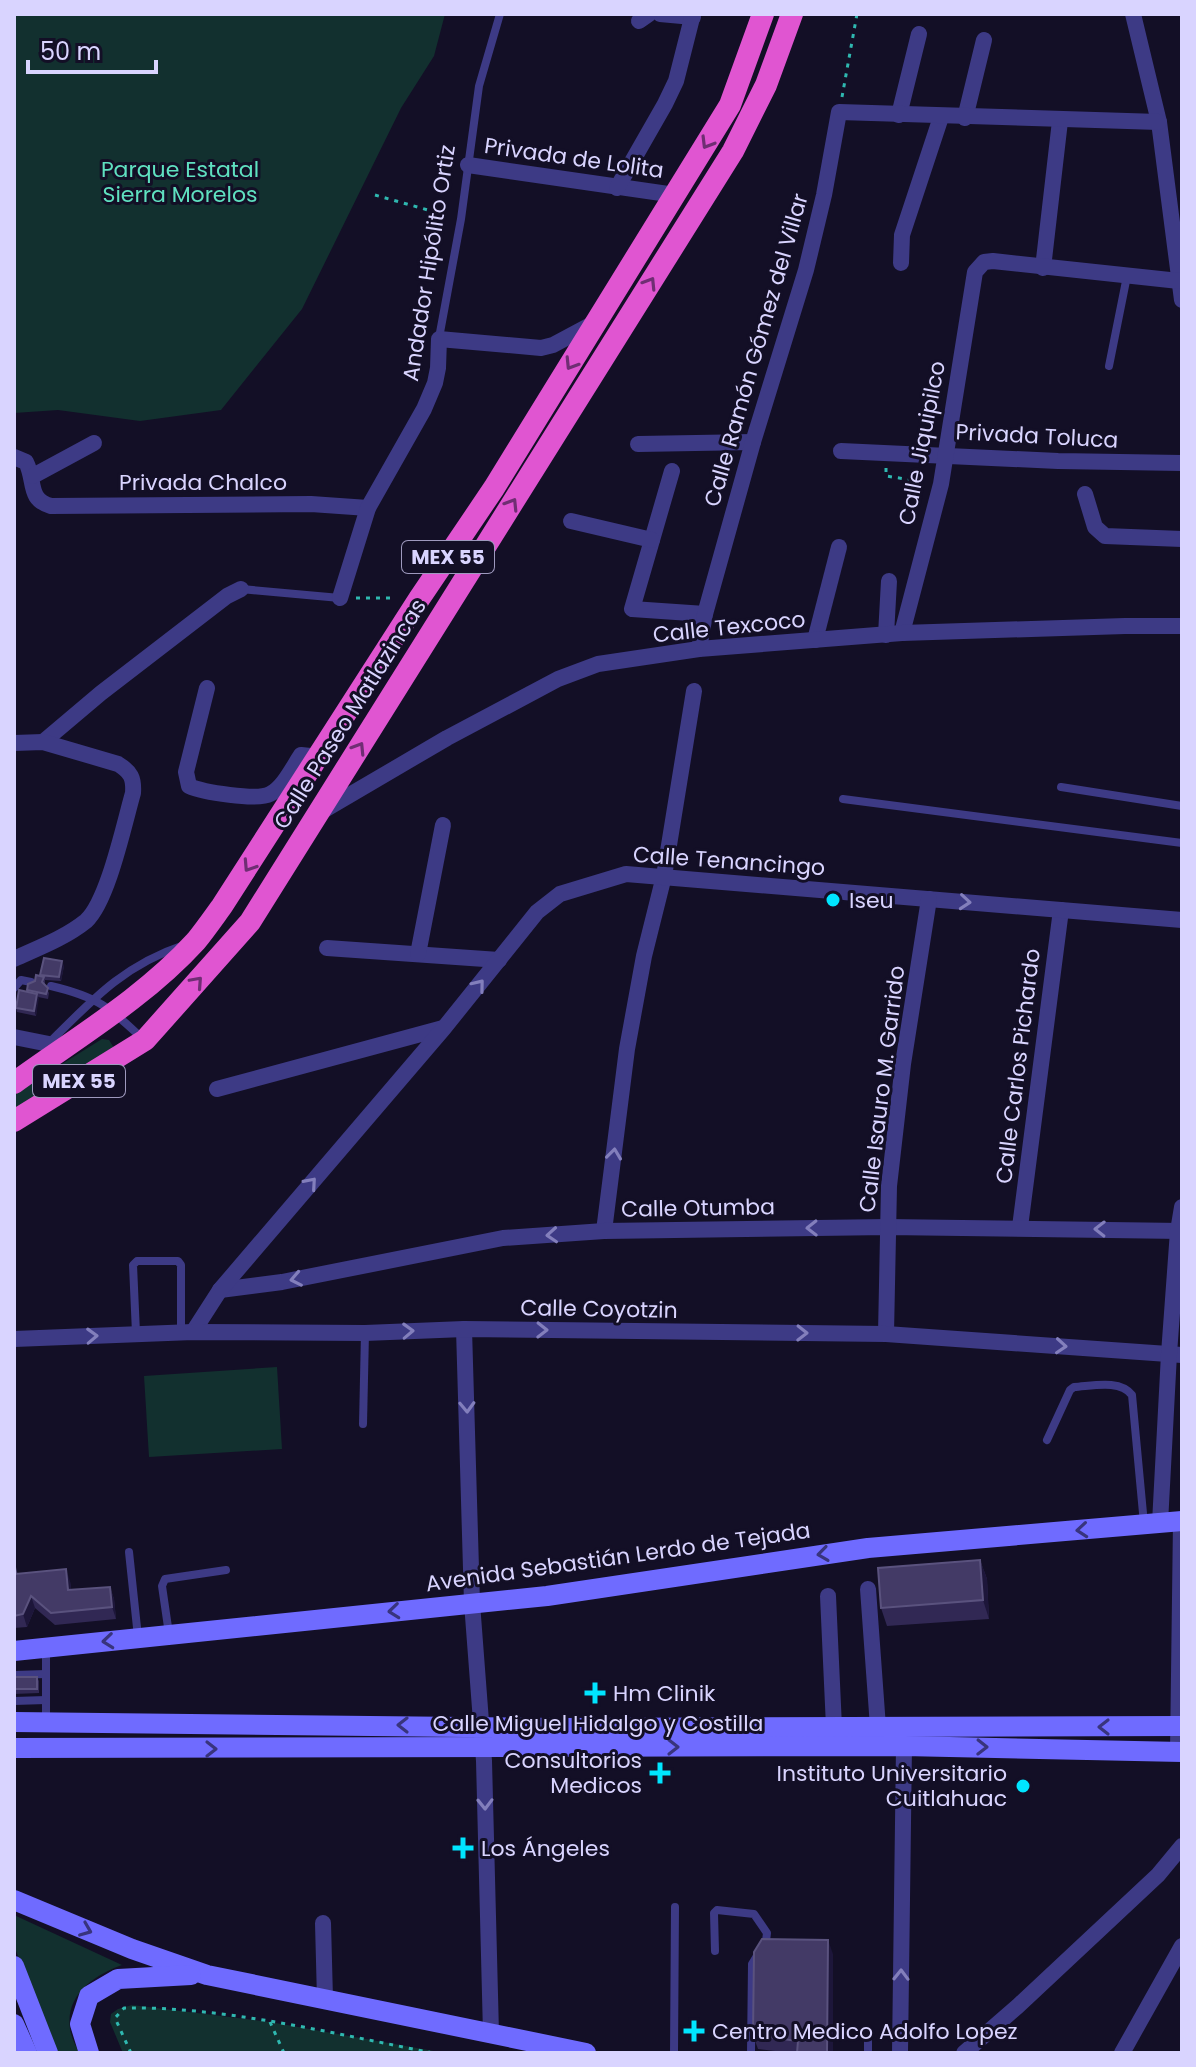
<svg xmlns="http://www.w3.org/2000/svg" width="1196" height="2067" font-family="Poppins,sans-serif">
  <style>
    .green { fill: #12302f }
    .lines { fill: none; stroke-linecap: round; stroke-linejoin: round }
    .path { stroke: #2fb8b0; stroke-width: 3; stroke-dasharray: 4 6; stroke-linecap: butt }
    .service { stroke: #3d3a85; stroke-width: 8 }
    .minor { stroke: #3d3a85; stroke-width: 16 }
    .secondary { stroke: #6f6bff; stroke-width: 20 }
    .trunk { stroke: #e055d1; stroke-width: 22 }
    .wall { fill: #312854 }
    .shaded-wall { fill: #1d163a }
    .building { fill: #433a66; stroke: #5a527e; stroke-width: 2 }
    .oneway { stroke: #6f2e73 }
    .oneway2 { stroke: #837fbc }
    .oneway3 { stroke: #38347d }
    .poi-dot { fill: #00e5ff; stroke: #130f26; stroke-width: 3 }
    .labels { text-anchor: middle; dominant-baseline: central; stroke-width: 6; stroke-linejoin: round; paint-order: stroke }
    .shield { fill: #130f26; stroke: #9e99be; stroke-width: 2 }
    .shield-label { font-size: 20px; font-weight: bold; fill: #d9d4ff }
    .street-label { font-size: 22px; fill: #d9d4ff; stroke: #130f26 }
    .park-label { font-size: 22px; fill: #5fe0c0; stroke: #130f26 }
    .poi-label { font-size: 22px; fill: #d9d4ff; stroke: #130f26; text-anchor: start }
  </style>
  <rect width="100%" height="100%" fill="#130f26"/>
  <g class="green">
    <path d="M14 14H445L434 56 401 108 302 309 221 410 140 421 58 410 14 413Z"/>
    <path d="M102 1039 109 1040 114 1048 14 1113V1094Z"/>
    <path d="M277 1367 282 1449 149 1457 144 1376Z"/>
    <path d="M14 1915 122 1965C95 1975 65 1994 70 2029 71 2037 76 2046 79 2053H57L14 1946Z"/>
    <path d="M132 2005 270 2022 445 2053H123L110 2022 111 2014 118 2009Z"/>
  </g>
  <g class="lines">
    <g class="path">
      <path d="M842 97 857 14"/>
      <path d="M375 195 449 216"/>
      <path d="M886 468V476L925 482"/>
      <path d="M356 598H396"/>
      <path d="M270 2022 284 2053"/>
      <path d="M131 2053 115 2018 124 2008C222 2006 336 2034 433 2053"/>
    </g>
    <g class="service">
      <path d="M439 338 461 219 479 86 500 14"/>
      <path d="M1109 366 1127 276"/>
      <path d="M241 589 340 598"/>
      <path d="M1061 787 1182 806"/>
      <path d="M843 799 1182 843"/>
      <path d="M51 986C98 997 109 1007 144 1040"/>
      <path d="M14 988 21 980 31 982"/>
      <path d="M49 1043C93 999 124 965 184 945"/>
      <path d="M136 1333 133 1265 137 1261H178L181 1265V1332"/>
      <path d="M363 1424 365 1333"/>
      <path d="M1047 1440 1070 1390 1074 1387C1092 1386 1120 1379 1132 1395L1144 1524"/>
      <path d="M129 1552 138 1637"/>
      <path d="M169 1634 162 1586 165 1579 226 1570"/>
      <path d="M14 1675 46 1674"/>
      <path d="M14 1701 46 1700"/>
      <path d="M46 1722V1648"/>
      <path d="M715 1951 714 1913 717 1910 754 1914 767 1933 766 1941 752 1964 751 2053"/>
      <path d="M674 2053 675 1907"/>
      <path d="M868 2053V2042"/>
    </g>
    <g class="minor">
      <path d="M660 14 693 17"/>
      <path d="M1133 14 1159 122 1182 300"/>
      <path d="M639 21 649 14"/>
      <path d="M899 115 919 34"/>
      <path d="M965 118 984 40"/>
      <path d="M468 165 675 195"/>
      <path d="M617 188 665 104 676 81 693 14"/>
      <path d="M901 263 902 235 941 117"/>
      <path d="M1043 268 1060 121"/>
      <path d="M638 444 753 442"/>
      <path d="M841 451 1058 461 1182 463"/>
      <path d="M14 457 26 462C36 482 27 499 51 506L311 504 368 508"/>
      <path d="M672 471 632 609 705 614"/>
      <path d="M33 476 94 443"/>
      <path d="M1085 494 1095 527 1105 536 1182 539"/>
      <path d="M571 521 652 540"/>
      <path d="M340 598 368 508 424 409 435 383 438 368 439 339 541 348 553 345 596 322"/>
      <path d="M902 633 941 484 975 272 984 262 993 261 1179 281"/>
      <path d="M886 635 889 581"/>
      <path d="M815 640 839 547"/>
      <path d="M699 649 705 614 753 442 806 270 824 195 839 112 1159 122"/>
      <path d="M207 688 186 772 189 786C202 792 257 801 270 794 283 788 293 767 301 755L320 757"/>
      <path d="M43 742 101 693 227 596 241 589"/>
      <path d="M14 743 43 742 118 764C131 772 134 778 133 793 124 824 108 901 86 921 65 938 38 948 14 959"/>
      <path d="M319 813 447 738 558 679 598 664 699 649 902 633 1125 626H1182"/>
      <path d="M327 948 499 960"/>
      <path d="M418 954 443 825"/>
      <path d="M14 1037 64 1047"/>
      <path d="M217 1089 443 1028"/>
      <path d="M1020 1227 1061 910"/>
      <path d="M604 1231 627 1049 644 956 664 876 694 691"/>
      <path d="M220 1290 282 1282 503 1238 604 1231 888 1227 1182 1231"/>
      <path d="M464 1329 472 1603 484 1761 491 2033"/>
      <path d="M193 1332 220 1290 444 1028 537 912 560 894 626 874 1182 920"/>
      <path d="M886 1334 889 1186 903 1064 929 899"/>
      <path d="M14 1339 193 1332 365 1333 464 1329 886 1334 1182 1355"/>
      <path d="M1160 1523 1169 1354 1178 1231 1182 1207"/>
      <path d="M868 1589 878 1727"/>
      <path d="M828 1596 834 1727"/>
      <path d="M1178 1752 1181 1521"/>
      <path d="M323 1923 325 1999"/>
      <path d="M900 2053 904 1746"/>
      <path d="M964 2053 1018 2006 1158 1875 1182 1846"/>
      <path d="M1122 2053 1182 1946"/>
    </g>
    <g class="secondary">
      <path d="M14 1651 547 1596 868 1548 1182 1521"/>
      <path d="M14 1722 561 1728 1182 1726"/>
      <path d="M14 1748 904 1746 1182 1752"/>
      <path d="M14 1900 132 1949 207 1975 586 2053"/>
      <path d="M14 1966 48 2053"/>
      <path d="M14 2024 27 2053"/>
      <path d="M89 2053 80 2024 89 1996 118 1979 191 1975"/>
    </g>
    <g class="trunk">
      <path d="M14 1083C76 1038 144 998 196 941 205 930 214 917 222 906L419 599 494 488 730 105 763 14"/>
      <path d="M14 1121 145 1040 250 922 733 151 766 85 792 14"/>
    </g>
  </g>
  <g class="wall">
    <path d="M64 966 61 981 45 980V985L49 993 48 999 38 997 36 1016 17 1012 16 1008 28 992 27 990 40 976Z"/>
    <path d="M980 1560 987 1579 989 1619 887 1626 881 1608Z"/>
    <path d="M14 1567H15L18 1574 70 1581 71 1590 110 1587 114 1599 116 1619 55 1625 35 1608 27 1627 14 1628Z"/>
    <path d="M14 1677H37L39 1681V1693L14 1694Z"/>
    <path d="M833 1954V2053H792L758 2049 753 2035Z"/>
  </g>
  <g class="shaded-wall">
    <path d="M62 961 64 966 61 981 59 977Z"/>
    <path d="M37 994 39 998 36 1016 34 1011Z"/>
    <path d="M980 1560 987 1579 989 1619 983 1600Z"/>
    <path d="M66 1569 70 1581 73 1602 68 1590Z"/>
    <path d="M110 1587 114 1599 116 1619 112 1607Z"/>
    <path d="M31 1596 35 1608 27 1627 23 1614Z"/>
    <path d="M828 1940 833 1954V2053H827Z"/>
  </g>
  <g class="building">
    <path d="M44 958 62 961 59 977 40 975Z"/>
    <path d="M36 975 44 977 42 982 48 988 46 994 27 990 28 984 35 981Z"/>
    <path d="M19 990 37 994 34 1011 16 1008Z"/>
    <path d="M980 1560 983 1600 881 1608 878 1568Z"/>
    <path d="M14 1567H15L16 1574 66 1569 68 1590 110 1587 112 1607 51 1613 31 1596 23 1614 14 1616Z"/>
    <rect x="14" y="1677" width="23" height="12"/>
    <path d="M762 1939 828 1940 827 2053H797L798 2041 753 2035 754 1952Z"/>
  </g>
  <defs><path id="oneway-chevron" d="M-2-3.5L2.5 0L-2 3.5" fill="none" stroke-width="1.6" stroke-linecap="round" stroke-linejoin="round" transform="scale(2)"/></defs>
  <g class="oneway">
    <use href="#oneway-chevron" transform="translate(707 143) rotate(121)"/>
    <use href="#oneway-chevron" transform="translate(650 283) rotate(-58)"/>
    <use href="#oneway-chevron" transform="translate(571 364) rotate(122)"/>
    <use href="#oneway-chevron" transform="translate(512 504) rotate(-58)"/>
    <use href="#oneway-chevron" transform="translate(359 748) rotate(-58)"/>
    <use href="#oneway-chevron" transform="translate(249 866) rotate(123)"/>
    <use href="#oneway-chevron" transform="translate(197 982) rotate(-48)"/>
  </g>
  <g class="oneway2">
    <use href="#oneway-chevron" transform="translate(965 902) rotate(5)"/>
    <use href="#oneway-chevron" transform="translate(479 985) rotate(-51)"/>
    <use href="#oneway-chevron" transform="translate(614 1154) rotate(-83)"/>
    <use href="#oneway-chevron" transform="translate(311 1183) rotate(-49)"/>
    <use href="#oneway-chevron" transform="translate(812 1228) rotate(179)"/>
    <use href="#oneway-chevron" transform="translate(1100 1229) rotate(-179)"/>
    <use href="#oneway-chevron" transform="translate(552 1235) rotate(176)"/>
    <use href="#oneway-chevron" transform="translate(296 1279) rotate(169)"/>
    <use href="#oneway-chevron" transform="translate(542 1330) rotate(1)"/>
    <use href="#oneway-chevron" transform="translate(408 1331) rotate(-2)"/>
    <use href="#oneway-chevron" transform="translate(802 1333) rotate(1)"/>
    <use href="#oneway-chevron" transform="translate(92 1336) rotate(-2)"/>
    <use href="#oneway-chevron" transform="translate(1061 1346) rotate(4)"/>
    <use href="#oneway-chevron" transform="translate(467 1407) rotate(88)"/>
    <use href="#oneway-chevron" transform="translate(485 1804) rotate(89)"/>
    <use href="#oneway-chevron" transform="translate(901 1975) rotate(-89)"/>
  </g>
  <g class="oneway3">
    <use href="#oneway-chevron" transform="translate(1082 1530) rotate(175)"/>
    <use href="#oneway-chevron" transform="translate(823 1554) rotate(172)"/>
    <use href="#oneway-chevron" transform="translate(394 1611) rotate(174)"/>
    <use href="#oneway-chevron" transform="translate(108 1641) rotate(174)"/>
    <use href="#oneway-chevron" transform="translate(403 1725) rotate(-180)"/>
    <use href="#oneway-chevron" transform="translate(1104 1727) rotate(180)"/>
    <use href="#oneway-chevron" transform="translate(673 1747)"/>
    <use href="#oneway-chevron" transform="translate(982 1747) rotate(1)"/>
    <use href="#oneway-chevron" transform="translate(211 1749)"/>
    <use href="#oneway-chevron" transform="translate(86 1930) rotate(22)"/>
  </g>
  <g class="poi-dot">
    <circle cx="833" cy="900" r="8"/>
    <path d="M591 1681h8v8h8v8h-8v8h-8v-8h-8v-8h8z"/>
    <path d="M656 1761h8v8h8v8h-8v8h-8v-8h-8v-8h8z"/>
    <circle cx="1023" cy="1786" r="8"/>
    <path d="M459 1836h8v8h8v8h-8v8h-8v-8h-8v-8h8z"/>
    <path d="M690 2019h8v8h8v8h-8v8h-8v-8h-8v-8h8z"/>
  </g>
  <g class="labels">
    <g class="shield">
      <rect x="402" y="541" width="92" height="32" rx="6"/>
      <rect x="33" y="1065" width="92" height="32" rx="6"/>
    </g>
    <g class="shield-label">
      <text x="448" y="557">MEX 55</text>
      <text x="79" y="1081">MEX 55</text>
    </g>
    <g class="street-label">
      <text transform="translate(574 158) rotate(8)">Privada de Lolita</text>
      <text transform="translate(429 263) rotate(-81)">Andador Hipólito Ortiz</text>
      <text transform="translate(756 350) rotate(-74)">Calle Ramón Gómez del Villar</text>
      <text transform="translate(1037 436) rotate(3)">Privada Toluca</text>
      <text transform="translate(922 443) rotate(-79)">Calle Jiquipilco</text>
      <text x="203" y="482">Privada Chalco</text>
      <text transform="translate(729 627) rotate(-6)">Calle Texcoco</text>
      <text transform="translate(350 714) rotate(-58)">Calle Paseo Matlazincas</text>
      <text transform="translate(729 861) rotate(4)">Calle Tenancingo</text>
      <text transform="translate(1018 1066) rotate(-83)">Calle Carlos Pichardo</text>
      <text transform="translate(882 1089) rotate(-83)">Calle Isauro M. Garrido</text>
      <text transform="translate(698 1208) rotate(-1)">Calle Otumba</text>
      <text transform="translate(599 1309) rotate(1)">Calle Coyotzin</text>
      <text transform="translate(618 1557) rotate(-8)">Avenida Sebastián Lerdo de Tejada</text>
      <text x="598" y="1723">Calle Miguel Hidalgo y Costilla</text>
    </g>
    <g class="park-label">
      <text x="180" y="169">Parque Estatal<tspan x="180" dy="25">Sierra Morelos</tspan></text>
    </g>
    <g class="poi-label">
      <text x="849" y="900">Iseu</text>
      <text x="613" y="1693">Hm Clinik</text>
      <text x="642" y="1760" text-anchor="end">Consultorios<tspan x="642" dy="25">Medicos</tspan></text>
      <text x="1007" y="1773" text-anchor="end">Instituto Universitario<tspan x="1007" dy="25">Cuitlahuac</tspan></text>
      <text x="481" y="1848">Los Ángeles</text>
      <text x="712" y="2031">Centro Medico Adolfo Lopez</text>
    </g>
  </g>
  <rect width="1196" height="2067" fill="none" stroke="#d9d4ff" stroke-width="32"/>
  <path d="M28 60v12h128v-12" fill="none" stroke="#d9d4ff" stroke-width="4"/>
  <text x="40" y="60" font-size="24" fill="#d9d4ff" stroke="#130f26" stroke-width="6" paint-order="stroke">50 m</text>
</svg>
